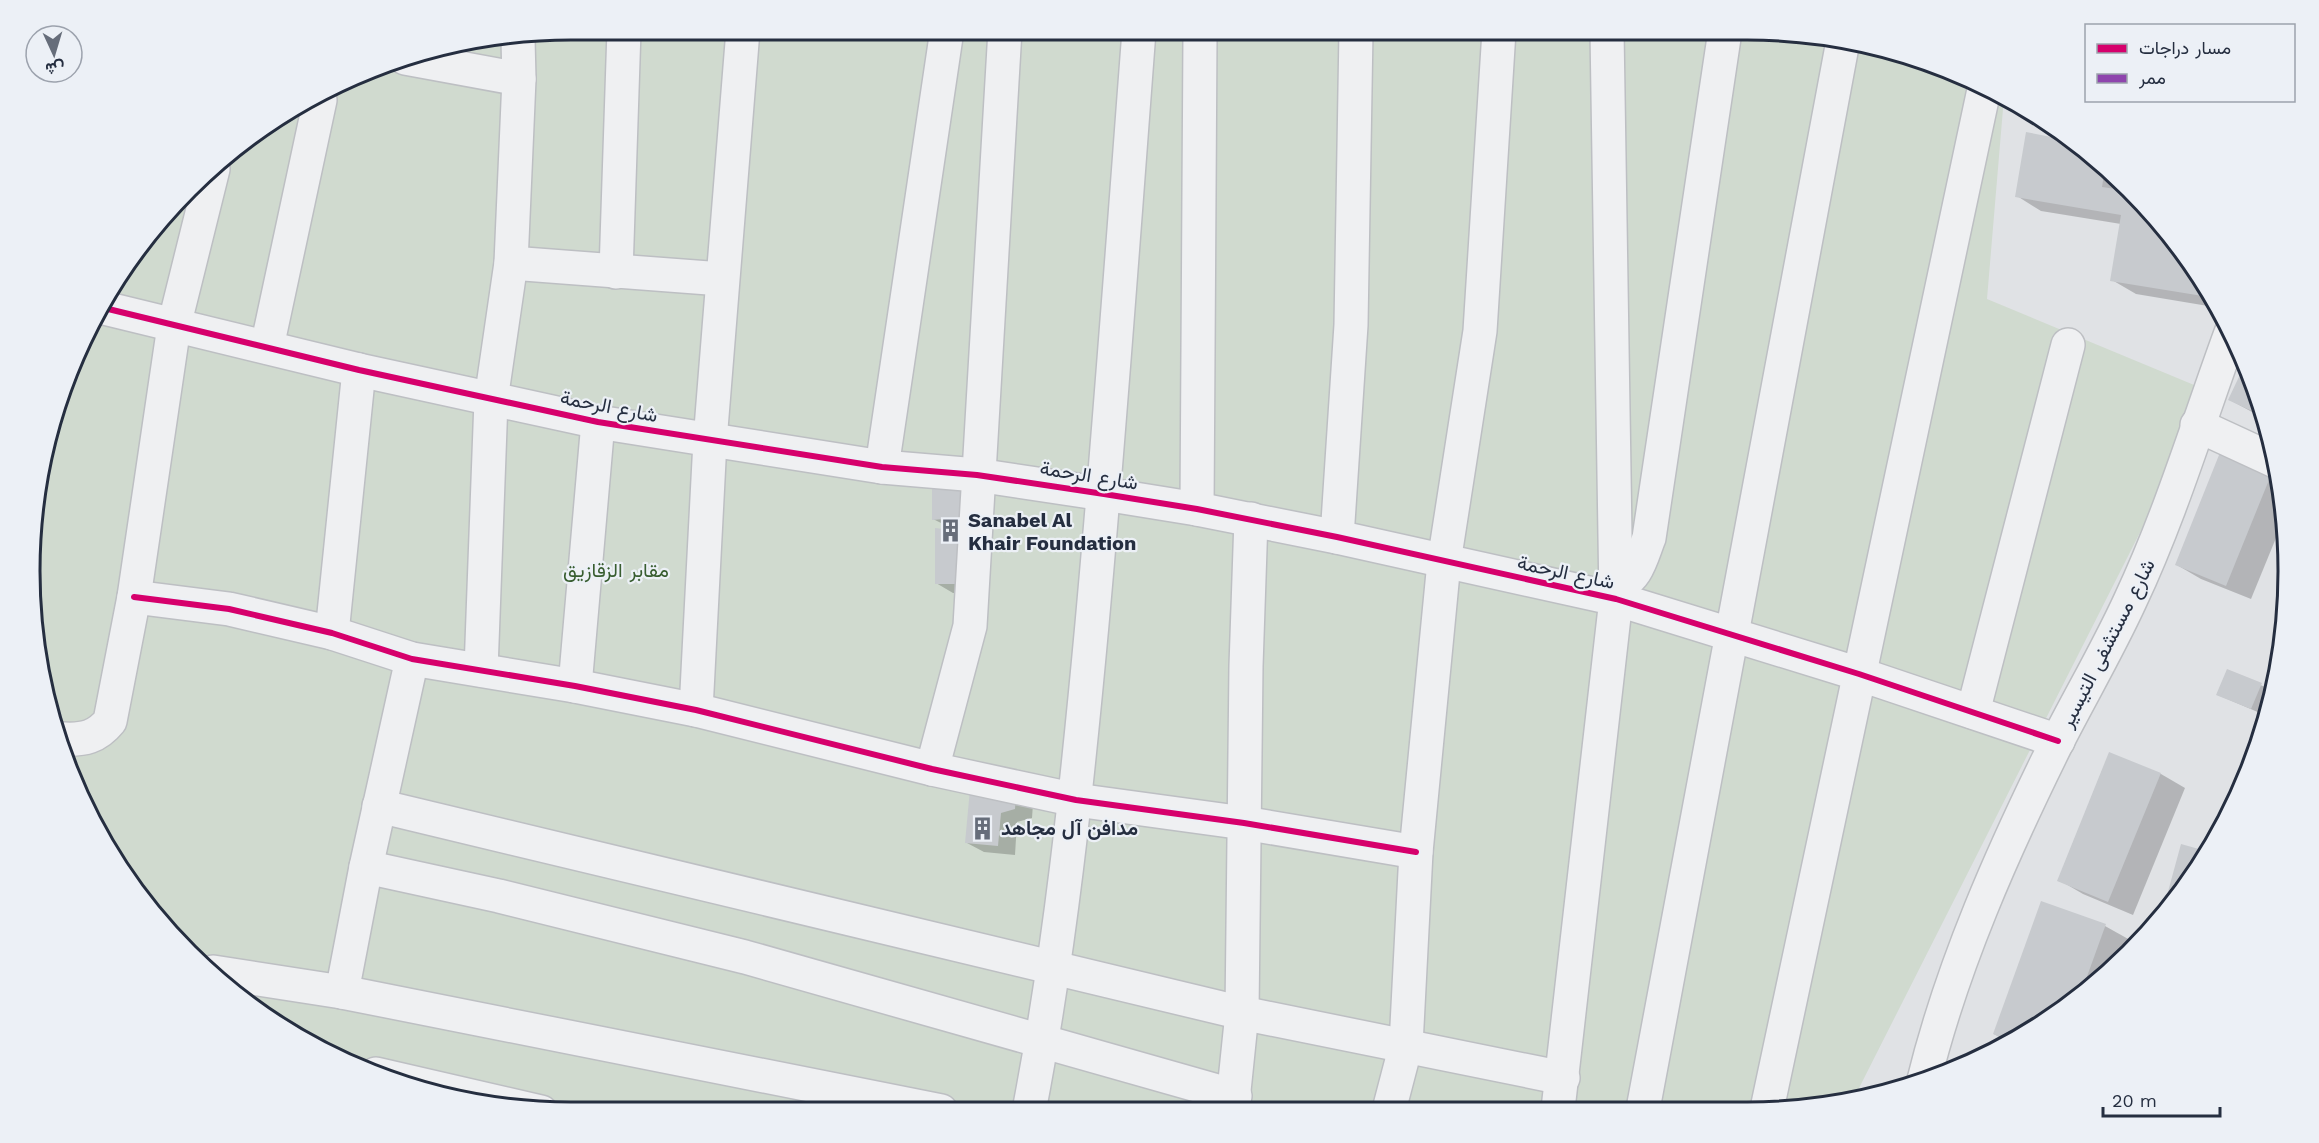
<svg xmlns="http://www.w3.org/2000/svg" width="2319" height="1143" font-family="'Work Sans',Vazirmatn,sans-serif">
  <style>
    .green { fill: #d0dacf }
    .shadow { fill: #0003 }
    .building { fill: #c7cace }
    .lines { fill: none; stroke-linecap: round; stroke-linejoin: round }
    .minor-casing { stroke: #bdbfc3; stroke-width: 36 }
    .minor { stroke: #eff0f2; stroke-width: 33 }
    .quiet { stroke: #8e44ad; stroke-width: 4.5; stroke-dasharray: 9 4.5; stroke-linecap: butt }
    .cycleway-casing { stroke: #ecf0f6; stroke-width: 10 }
    .cycleway { stroke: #d6006c; stroke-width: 6 }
    .labels { text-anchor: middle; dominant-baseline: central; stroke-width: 4.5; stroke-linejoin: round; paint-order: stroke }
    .street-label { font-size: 20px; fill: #252e40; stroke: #ecf0f6 }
    .poi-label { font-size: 20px; font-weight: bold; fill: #252e40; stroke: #ecf0f6; text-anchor: start }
    .park-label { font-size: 20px; fill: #385d30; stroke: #ecf0f6 }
    .rim { fill: none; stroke: #252e40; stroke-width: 3 }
  </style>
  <rect width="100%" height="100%" fill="#e0e2e5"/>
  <path class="green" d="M572 30 1783 31 1887 48 1987 86 2004 97 1987 299 2211 392 1853 1100 1818 1108 536 1112 432 1095 332 1057 189 955 86 811 35 642 40 466 103 300 164 215 242 142 397 59Z"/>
  <g class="shadow">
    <path d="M2027 134 2077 142 2128 189 2127 192 2132 193 2154 214 2220 308 2136 294 2112 280 2121 224 2041 211 2017 196Z"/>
    <path d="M2246 366 2260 397 2265 419 2230 400Z"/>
    <path d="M2222 452 2278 475 2284 500 2285 516 2251 599 2201 579 2177 565Z"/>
    <path d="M985 491V593H953L936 583 945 525 933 519Z"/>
    <path d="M2227 671 2270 689 2260 713 2218 695Z"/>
    <path d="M2110 754 2161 774 2185 788 2133 915 2083 894 2059 880Z"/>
    <path d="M972 791 1033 804 1032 818 1017 822 1015 855 984 852 967 843Z"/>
    <path d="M2182 846 2205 852 2167 910 2165 909Z"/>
    <path d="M2105 926 2130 940 2124 955 2049 1022 2008 1042 1994 1034Z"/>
  </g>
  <g class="building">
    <path d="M2026 132 2077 142 2105 168 2102 187 2130 191 2154 214 2215 298 2110 281 2121 215 2015 197Z"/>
    <path d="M2245 364 2260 397 2265 417 2228 400Z"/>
    <path d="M2221 450 2273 470 2226 586 2175 565Z"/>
    <path d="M932 480H969V584H935V528L943 529 944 519 932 520Z"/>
    <path d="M2227 669 2262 683 2251 709 2216 695Z"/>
    <path d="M2109 752 2161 773 2108 902 2057 881Z"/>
    <path d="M970 789 1016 793 1015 809 1001 813 998 846 965 843Z"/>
    <path d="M2181 844 2206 851 2166 911 2163 910Z"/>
    <path d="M2041 901 2106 924 2081 993 2049 1022 2010 1041 1993 1034Z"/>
  </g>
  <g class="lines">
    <defs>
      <g id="minor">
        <path d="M405 58 519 79"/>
        <path d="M511 263 722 279"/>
        <path d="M616 272 624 30"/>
        <path d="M100 307 359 370 598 422 882 467 977 475 1104 494 1197 509 1337 537 1616 599 1859 674 2058 741"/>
        <path d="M267 347 320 100"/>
        <path d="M2197 425 2275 461"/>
        <path d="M882 467 947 30"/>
        <path d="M1197 509 1200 36"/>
        <path d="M1337 537 1351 325 1356 31"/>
        <path d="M1616 584C1637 582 1642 555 1649 538L1725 31"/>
        <path d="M134 597 229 609 332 633 412 659 575 686 696 710 932 769 1076 800 1244 823 1416 852"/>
        <path d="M332 633 359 370"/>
        <path d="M481 670 491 400 511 263 519 79 518 39"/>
        <path d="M575 686 598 422"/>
        <path d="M696 710 710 441 743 30"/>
        <path d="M1973 712 2068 345"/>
        <path d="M64 739C84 740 97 737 110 721L134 597 174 326 213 169"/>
        <path d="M932 769 970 626 1005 30"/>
        <path d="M379 806 1242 1013 1563 1078"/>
        <path d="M366 867 499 896 745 957 1235 1096"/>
        <path d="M213 972 342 992 941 1111"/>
        <path d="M342 992 366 867 412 659"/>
        <path d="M376 1074 541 1112"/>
        <path d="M1923 1084C1952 965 2003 851 2057 742 2081 695 2108 649 2130 601 2171 514 2198 423 2231 333"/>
        <path d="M1558 1109 1616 599 1607 31"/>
        <path d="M1643 1109 1843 41"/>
        <path d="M1767 1109 1985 85"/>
        <path d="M1232 1110 1242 1013 1246 666 1251 519"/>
        <path d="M1389 1110 1406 1045 1416 852 1444 562 1480 331 1499 31"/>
        <path d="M1029 1111C1060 950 1077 787 1092 624 1110 426 1124 228 1139 31"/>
      </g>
    </defs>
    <use href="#minor" class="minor-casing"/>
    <use href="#minor" class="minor"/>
    <path class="quiet" d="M1166 31 1200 36V31"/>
    <defs>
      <g id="cycleway">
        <path d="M100 307 359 370 598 422 882 467 977 475 1104 494 1197 509 1337 537 1616 599 1859 674 2058 741"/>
        <path d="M134 597 229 609 332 633 412 659 575 686 696 710 932 769 1076 800 1244 823 1416 852"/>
      </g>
    </defs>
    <use href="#cycleway" class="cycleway-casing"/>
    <use href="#cycleway" class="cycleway"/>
  </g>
  <defs>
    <symbol id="building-bare" viewBox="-9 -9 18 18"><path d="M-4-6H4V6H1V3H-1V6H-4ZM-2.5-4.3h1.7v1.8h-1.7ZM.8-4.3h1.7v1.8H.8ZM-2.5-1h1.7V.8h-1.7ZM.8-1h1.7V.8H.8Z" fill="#666d7a" stroke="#ecf0f6" stroke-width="2.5" paint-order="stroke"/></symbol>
  </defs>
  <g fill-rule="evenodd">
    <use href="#building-bare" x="934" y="514" width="33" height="33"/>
    <use href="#building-bare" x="966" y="812" width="33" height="33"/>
  </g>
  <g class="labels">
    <g class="street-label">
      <text transform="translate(609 406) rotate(11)">شارع الرحمة</text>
      <text transform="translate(1089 475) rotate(9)">شارع الرحمة</text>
      <text transform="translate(1566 572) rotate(12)">شارع الرحمة</text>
      <text transform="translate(2107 643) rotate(-63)">شارع مستشفى التيسير</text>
    </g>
    <g class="poi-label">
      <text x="968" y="520">Sanabel Al<tspan x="968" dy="23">Khair Foundation</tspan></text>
      <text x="1001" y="828">مدافن آل مجاهد</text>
    </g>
    <g class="park-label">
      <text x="616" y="570">مقابر الزقازيق</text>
    </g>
  </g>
  <path d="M0 0H2319V1143H0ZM571 40H1747A531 531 0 0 1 2278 571V571A531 531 0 0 1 1747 1102H571A531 531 0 0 1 40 571V571A531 531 0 0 1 571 40Z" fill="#ecf0f6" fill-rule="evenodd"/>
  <path class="rim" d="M571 40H1747A531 531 0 0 1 2278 571V571A531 531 0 0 1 1747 1102H571A531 531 0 0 1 40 571V571A531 531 0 0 1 571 40Z"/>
  <rect x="2085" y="24" width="210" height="78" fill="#ecf0f6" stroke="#9ca2ad" stroke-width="1.5"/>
  <rect x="2097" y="44" width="30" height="9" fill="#d6006c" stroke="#9ca2ad" stroke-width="1.5"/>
  <text x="2139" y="54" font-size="18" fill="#252e40">مسار دراجات</text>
  <rect x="2097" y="74" width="30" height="9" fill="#8e44ad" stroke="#9ca2ad" stroke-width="1.5"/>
  <text x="2139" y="84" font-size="18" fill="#252e40">ممر</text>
  <g transform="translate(54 54) rotate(176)"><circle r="28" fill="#ecf0f6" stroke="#9ca2ad" stroke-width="1.5"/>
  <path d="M0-4.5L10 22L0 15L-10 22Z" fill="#666d7a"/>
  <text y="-9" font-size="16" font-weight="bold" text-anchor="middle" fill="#252e40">ش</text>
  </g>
  <path d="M2103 1107v9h117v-9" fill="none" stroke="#252e40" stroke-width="3"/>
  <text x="2112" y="1107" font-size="18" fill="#252e40" stroke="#ecf0f6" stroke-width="4.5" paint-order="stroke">20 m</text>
</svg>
